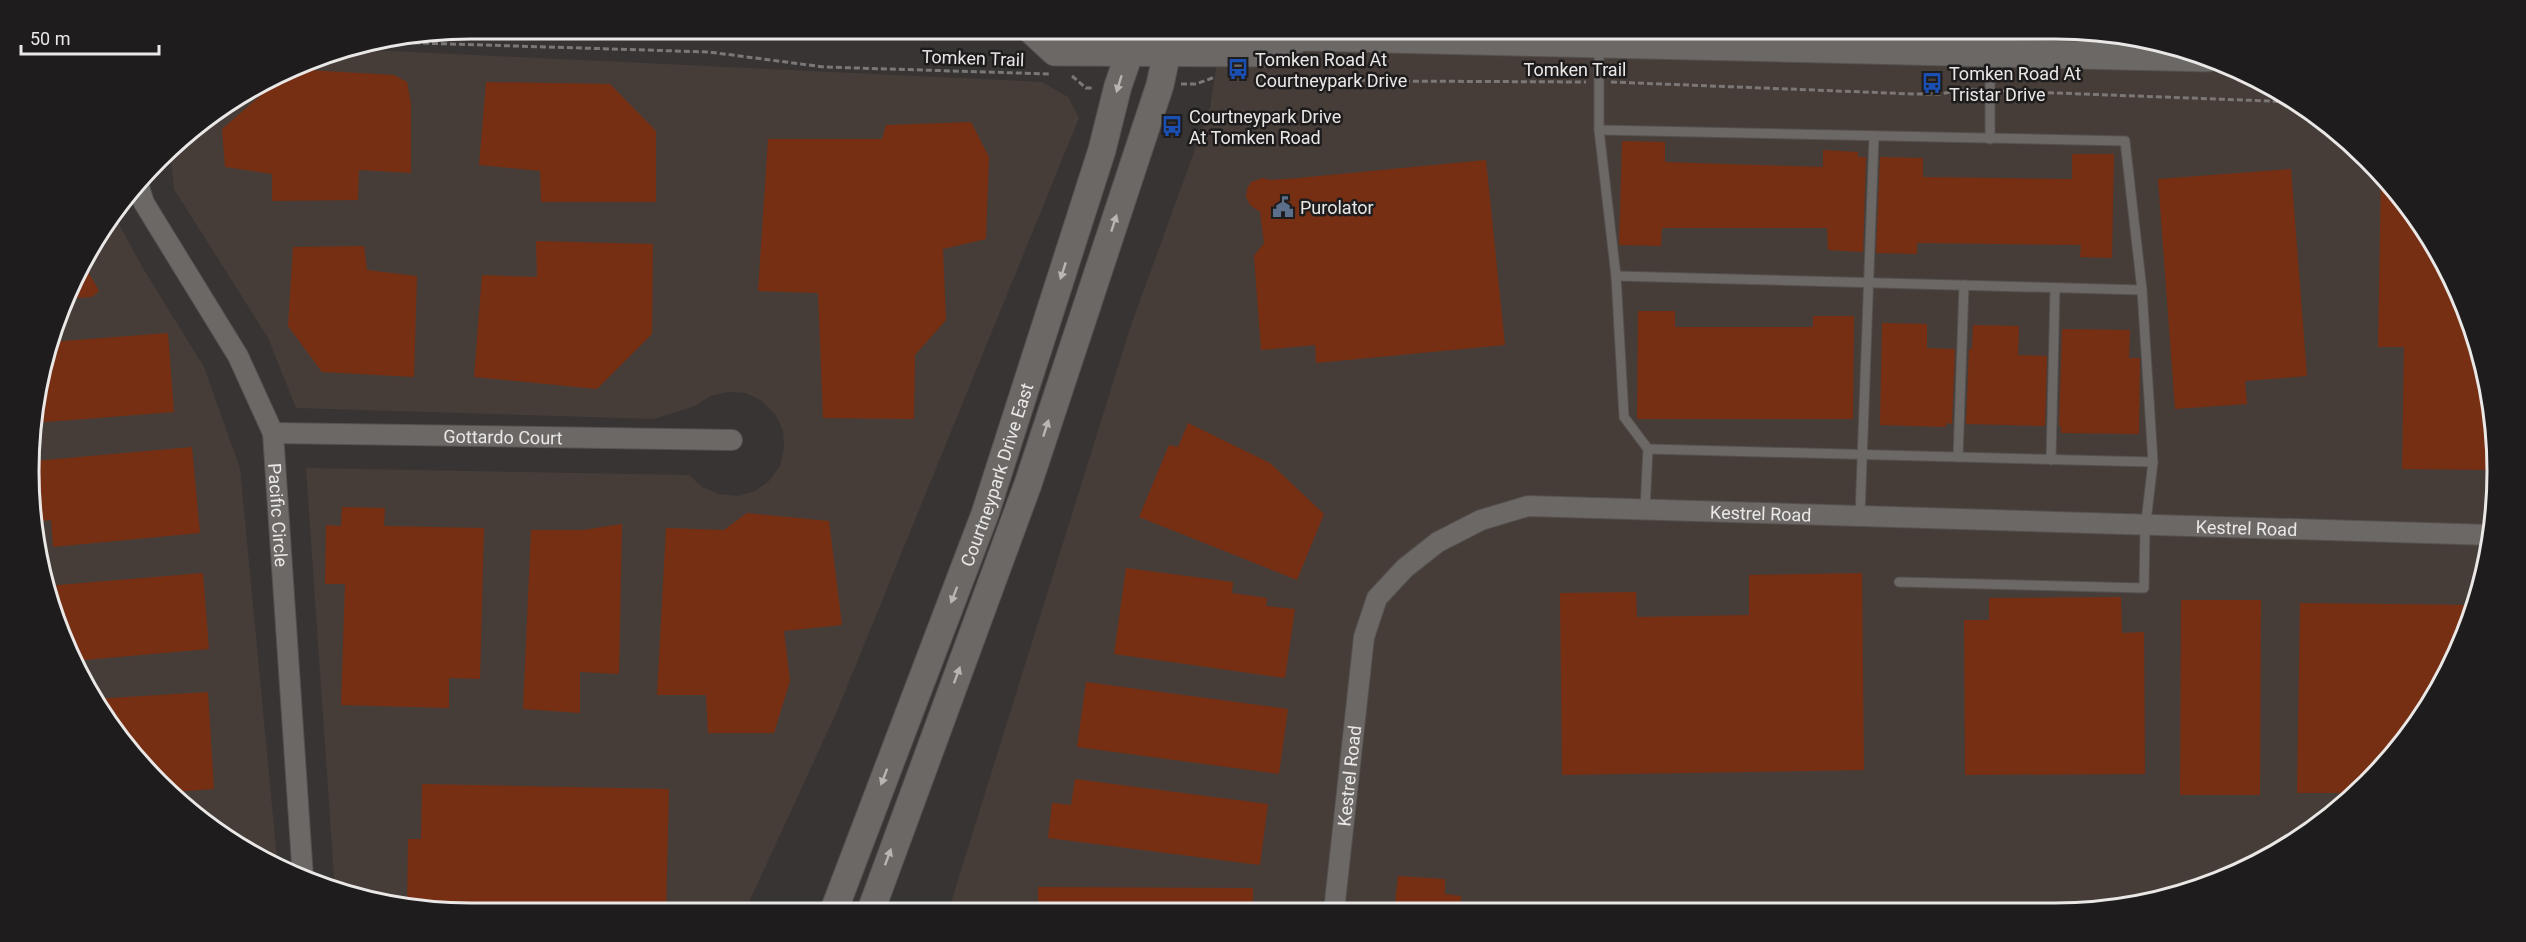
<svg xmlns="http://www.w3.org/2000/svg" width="2526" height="942" font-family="Roboto,sans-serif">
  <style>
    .built { fill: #463d38 }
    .building { fill: #772f14 }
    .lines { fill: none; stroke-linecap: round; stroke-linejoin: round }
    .service-casing { stroke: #545150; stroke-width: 11 }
    .minor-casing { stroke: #545150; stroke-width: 22 }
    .secondary-casing { stroke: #545150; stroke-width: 29 }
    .path { stroke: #7a7776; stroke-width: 3; stroke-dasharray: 6 3; stroke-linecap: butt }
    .service { stroke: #6c6866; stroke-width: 9 }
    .minor { stroke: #6c6866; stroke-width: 20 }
    .secondary { stroke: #6c6866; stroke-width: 27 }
    .oneway { fill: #b8b5b3 }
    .labels { text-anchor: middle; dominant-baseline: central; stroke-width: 5; stroke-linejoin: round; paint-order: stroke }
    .street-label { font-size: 18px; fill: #eae8e7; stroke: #1e1c1c }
    .poi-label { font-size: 18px; fill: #eae8e7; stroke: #1e1c1c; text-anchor: start }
    .rim { fill: none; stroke: #eae8e7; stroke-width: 3 }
  </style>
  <rect width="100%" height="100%" fill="#373433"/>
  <g class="built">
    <path d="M2055 28 2170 44 2251 74 2325 120 2388 180 2438 250 2474 329 2494 414 2497 500 2482 586 2423 717 2347 803 2250 868 2113 910 948 912 1130 328 1210 108 1222 29Z"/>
    <path d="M350 49 1042 82 1068 97 1079 118 837 711 744 913H471L356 898 335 891 306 468 689 475 702 487 719 494 737 496 755 491 769 481 780 466 784 448 783 430 775 414 762 401 746 393 728 392 710 396 695 406 654 419 296 408 268 338 174 189 170 149 180 138 250 88 328 52Z"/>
    <path d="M115 217 144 270 204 367 240 468 278 869 202 822 103 717 62 640 37 558 32 413 52 329 88 250Z"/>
  </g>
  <g class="building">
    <path d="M291 69 394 75 407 82 411 104V173L359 170 358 200 272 201V174L225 167 222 129Z"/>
    <path d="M486 82 610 84 656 131V202H541L540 171 479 165Z"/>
    <path d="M971 122 989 157 986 239 943 249 946 320 915 355 914 419 823 418 818 293 758 291 768 139H882L886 125Z"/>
    <path d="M1622 141 1665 142V162L1823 167V150L1858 152V157H1866L1863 252 1828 250 1827 228H1662L1661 246 1619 245Z"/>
    <path d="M2072 154H2114L2112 258 2080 257 2081 245 1917 243V254L1876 253 1880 157 1923 158V177L2072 179Z"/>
    <path d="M1486 160 1505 345 1316 363 1315 345 1261 350 1254 256 1264 243 1260 212 1250 205 1246 197 1247 189 1251 182 1263 178 1270 180 1298 178Z"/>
    <path d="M2291 169 2307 376 2245 381 2247 404 2175 409 2158 179Z"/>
    <path d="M2381 173 2438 250 2474 329 2483 367V387H2488L2494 414 2496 470 2402 469 2404 347H2378Z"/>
    <path d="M536 241 653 244 652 334 597 389 474 377 482 275 537 277Z"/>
    <path d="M364 246 367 270 417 276 414 377 322 372 288 326 293 247Z"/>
    <path d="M82 261 99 291 92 297 65 299Z"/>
    <path d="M1638 311H1675V327H1813V316H1854L1853 419H1637Z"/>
    <path d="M1882 323 1927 324V348L1955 349 1952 424 1946 423V427L1880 425Z"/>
    <path d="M1973 325 2019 326 2018 355 2047 356 2045 426 1966 424 1969 349H1972Z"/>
    <path d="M2062 329 2130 330 2129 358H2140L2139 434 2061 433V426H2059Z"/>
    <path d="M168 333 174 412 33 423 32 413 49 342Z"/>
    <path d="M1188 423 1270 463 1324 514 1297 580 1139 517 1169 445 1178 447Z"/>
    <path d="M192 447 200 533 53 547 51 520 36 522 34 461Z"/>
    <path d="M342 507 385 508 384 526 484 528 480 679 449 678V708L341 705 345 584H325L326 525 341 526Z"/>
    <path d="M747 513 829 521 842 625 784 631 790 681 774 733H708L706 695H657L666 528 724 530Z"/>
    <path d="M622 524 619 674 580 672V713L523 709 531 530H583Z"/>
    <path d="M1126 568 1233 582 1232 593 1267 598 1266 606 1295 609 1285 678 1114 654Z"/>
    <path d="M203 573 209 649 73 661 62 640 46 586Z"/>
    <path d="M1862 573 1864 770 1562 775 1560 593 1636 592 1637 617 1749 615V575Z"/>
    <path d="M2121 597 2122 633 2144 632 2145 774 1965 775 1964 620H1989V598Z"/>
    <path d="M2181 600H2261L2260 795H2180Z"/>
    <path d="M2300 603 2473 605 2423 717 2356 793H2297Z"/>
    <path d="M1086 682 1288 709 1279 774 1077 747Z"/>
    <path d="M208 692 214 789 173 792 103 717 94 699Z"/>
    <path d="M1075 779 1268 804 1260 865 1048 838 1052 803 1071 805Z"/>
    <path d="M422 784 669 789 666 913 471 914 407 905 408 839H421Z"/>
    <path d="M1398 876 1445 879V894L1461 896V911H1394Z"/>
    <path d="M1038 887 1253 888V912H1038Z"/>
  </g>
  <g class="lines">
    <defs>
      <g id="service">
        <path d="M1599 45V130L1616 276 1624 417 1648 449 1645 509"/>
        <path d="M1599 130 2125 141 2142 290 2153 462 2145 530 2144 588 1899 582"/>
        <path d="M1990 139V54"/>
        <path d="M1616 276 2142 290"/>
        <path d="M1648 449 2153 462"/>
        <path d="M1958 457 1964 285"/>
        <path d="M2051 460 2055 288"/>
        <path d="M1860 516 1874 136"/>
      </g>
      <g id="minor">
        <path d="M1990 53 1991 28"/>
        <path id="s1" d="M139 187 144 203 238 356 273 433 303 878"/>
        <path id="s2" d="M273 433 732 440"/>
        <path id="s3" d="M1334 911 1364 637 1377 598 1405 568 1438 542 1481 520 1528 506 2491 535"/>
      </g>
      <g id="secondary">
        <path d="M1029 28 1055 52 1263 53 1302 37 2208 58"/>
        <path id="s4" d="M833 913 985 514 1102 150 1118 86 1138 28"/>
        <path d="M870 913 1028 484 1160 85 1172 28"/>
      </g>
    </defs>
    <use href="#service" class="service-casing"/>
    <use href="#minor" class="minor-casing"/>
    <use href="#secondary" class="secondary-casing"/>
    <g class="path">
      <path d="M387 42 709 52 824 67 1051 74"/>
      <path d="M1072 76 1086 88H1094"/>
      <path d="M1269 76 1383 81 1586 82"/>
      <path d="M1611 82 1914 94H1940L1968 89 1979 90"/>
      <path d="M1181 84H1196L1215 77"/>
      <path d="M2003 91 2295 102"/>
    </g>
    <use href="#service" class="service"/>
    <use href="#minor" class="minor"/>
    <use href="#secondary" class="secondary"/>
  </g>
  <defs><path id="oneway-solid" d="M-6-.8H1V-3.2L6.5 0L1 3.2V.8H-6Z" transform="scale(1.5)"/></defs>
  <g class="oneway">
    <use href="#oneway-solid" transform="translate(1119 84) rotate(107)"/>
    <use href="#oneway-solid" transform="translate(1114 223) rotate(-72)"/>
    <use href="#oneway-solid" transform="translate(1063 271) rotate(108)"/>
    <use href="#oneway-solid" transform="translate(1046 428) rotate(-72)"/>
    <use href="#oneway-solid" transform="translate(954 595) rotate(111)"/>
    <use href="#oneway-solid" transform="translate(957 675) rotate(-70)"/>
    <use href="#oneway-solid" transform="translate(884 777) rotate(111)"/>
    <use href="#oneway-solid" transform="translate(888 857) rotate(-70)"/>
  </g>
  <defs>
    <symbol id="bus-bare" viewBox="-9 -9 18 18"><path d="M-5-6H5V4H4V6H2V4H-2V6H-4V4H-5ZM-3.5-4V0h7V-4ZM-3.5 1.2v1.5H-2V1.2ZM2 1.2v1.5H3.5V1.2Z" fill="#1a4fb4" stroke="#1e1c1c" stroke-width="2.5" paint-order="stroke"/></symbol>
    <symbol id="civic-bare" viewBox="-9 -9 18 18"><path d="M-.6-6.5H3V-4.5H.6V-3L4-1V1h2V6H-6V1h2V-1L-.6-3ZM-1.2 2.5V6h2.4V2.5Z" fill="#5c6f8a" stroke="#1e1c1c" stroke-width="2.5" paint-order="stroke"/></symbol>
  </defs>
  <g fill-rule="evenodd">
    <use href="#bus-bare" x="1223" y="54" width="30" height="30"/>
    <use href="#bus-bare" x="1917" y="68" width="30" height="30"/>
    <use href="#bus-bare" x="1157" y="111" width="30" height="30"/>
    <use href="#civic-bare" x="1268" y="192" width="30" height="30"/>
  </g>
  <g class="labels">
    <g class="street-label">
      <text transform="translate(973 58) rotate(2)">Tomken Trail</text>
      <text x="1575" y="69">Tomken Trail</text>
      <text stroke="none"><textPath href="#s2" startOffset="230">Gottardo Court</textPath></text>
      <text stroke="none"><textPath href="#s4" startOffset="468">Courtneypark Drive East</textPath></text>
      <text stroke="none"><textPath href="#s3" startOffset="730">Kestrel Road</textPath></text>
      <text stroke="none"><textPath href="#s1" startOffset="363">Pacific Circle</textPath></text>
      <text stroke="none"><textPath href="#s3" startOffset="1216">Kestrel Road</textPath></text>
      <text stroke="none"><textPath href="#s3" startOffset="136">Kestrel Road</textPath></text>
    </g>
    <g class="poi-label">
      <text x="1255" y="59">Tomken Road At<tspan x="1255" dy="21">Courtneypark Drive</tspan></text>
      <text x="1949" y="73">Tomken Road At<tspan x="1949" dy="21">Tristar Drive</tspan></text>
      <text x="1189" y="116">Courtneypark Drive<tspan x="1189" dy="21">At Tomken Road</tspan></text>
      <text x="1300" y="207">Purolator</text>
    </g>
  </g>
  <path d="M0 0H2526V942H0ZM471 39H2055A432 432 0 0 1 2487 471V471A432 432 0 0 1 2055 903H471A432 432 0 0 1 39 471V471A432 432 0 0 1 471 39Z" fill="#1e1c1c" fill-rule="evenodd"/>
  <path class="rim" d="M471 39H2055A432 432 0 0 1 2487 471V471A432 432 0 0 1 2055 903H471A432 432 0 0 1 39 471V471A432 432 0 0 1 471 39Z"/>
  <path d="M21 45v9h138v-9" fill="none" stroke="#eae8e7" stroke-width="3"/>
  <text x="30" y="45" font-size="18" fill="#eae8e7" stroke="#1e1c1c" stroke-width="4.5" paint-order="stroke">50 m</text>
</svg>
